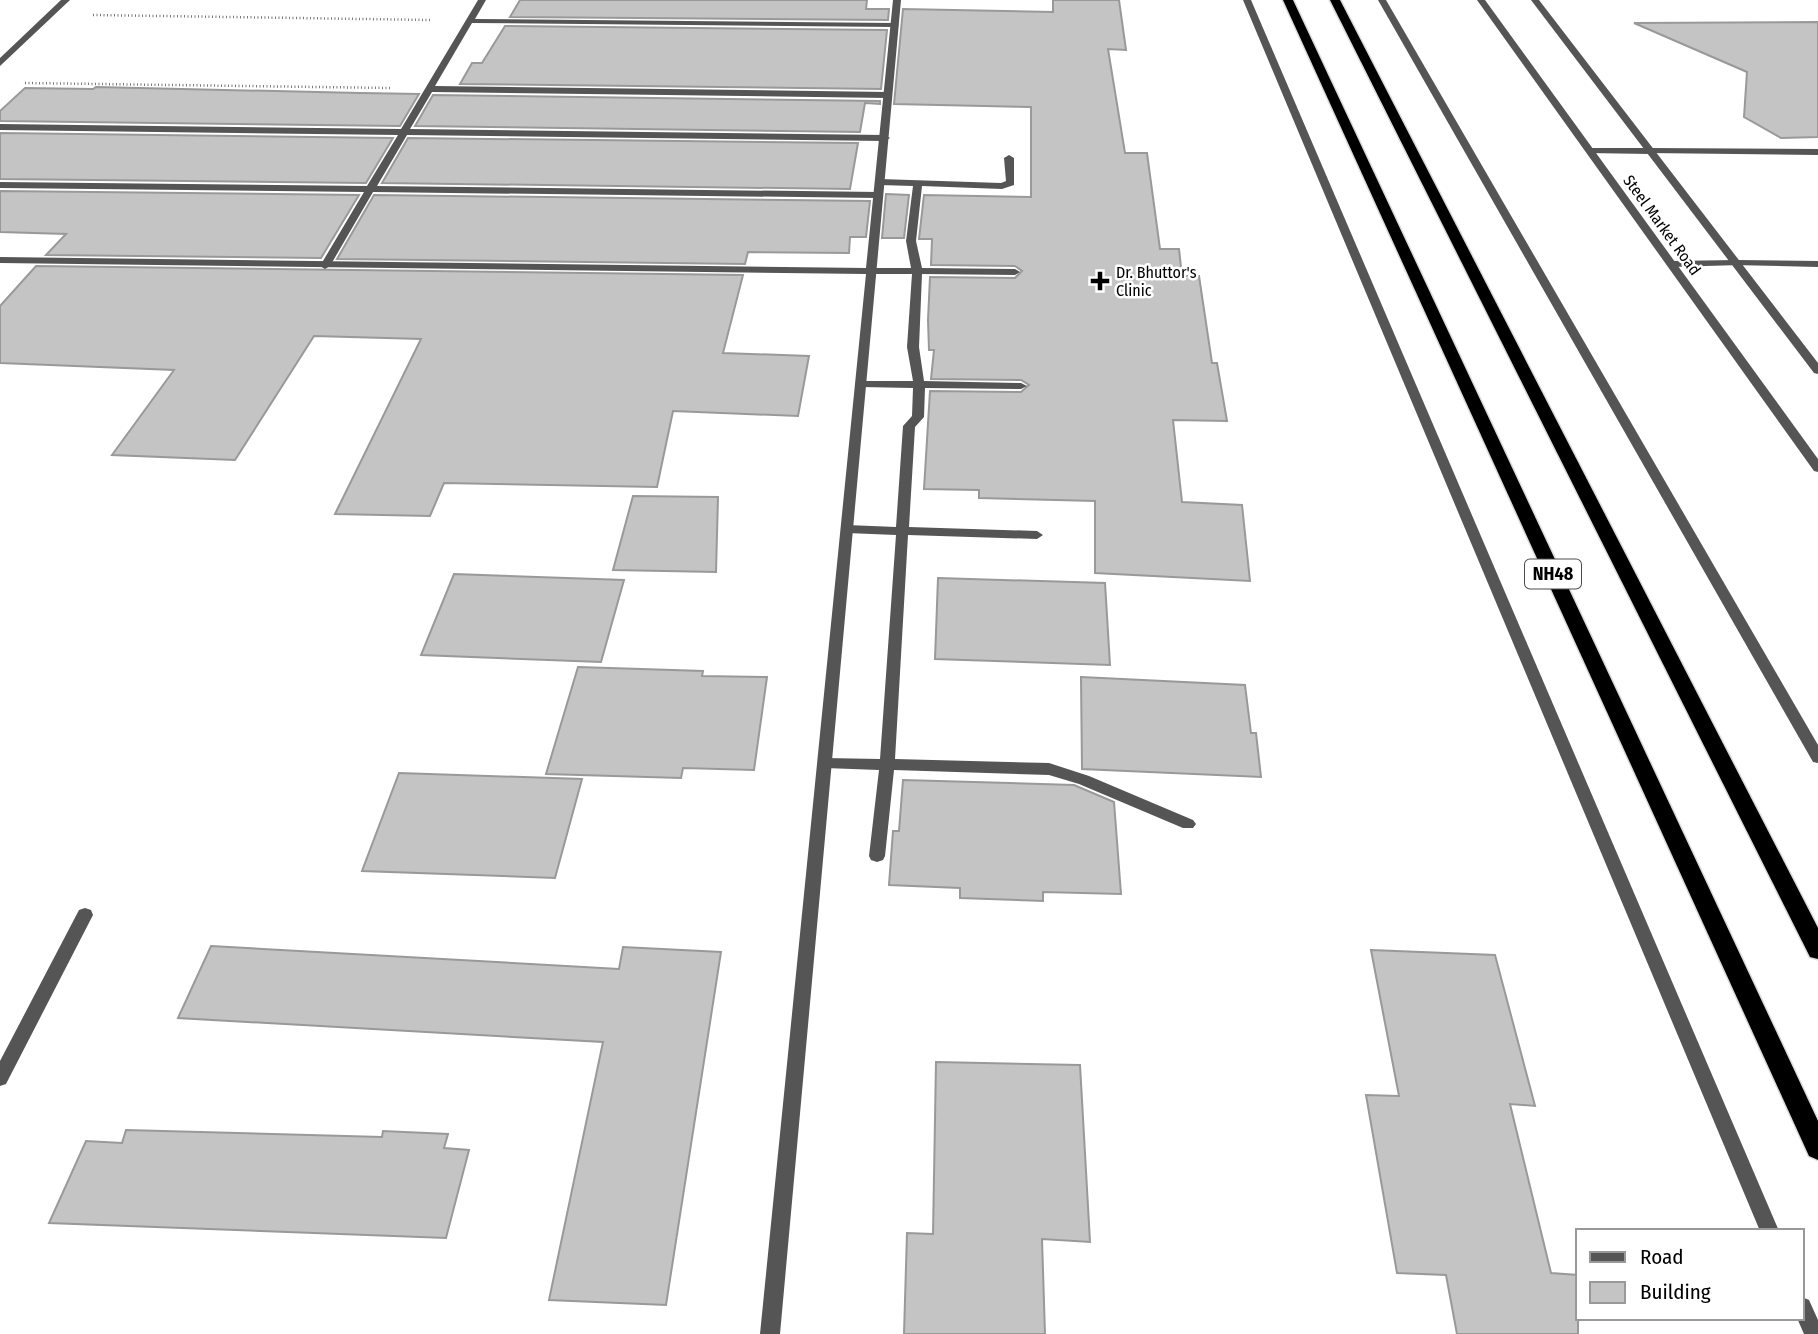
<svg xmlns="http://www.w3.org/2000/svg" width="1818" height="1334" font-family="'Fira Sans Condensed',sans-serif">
  <style>
    .building { fill: #c4c4c4; stroke: #999; stroke-width: 2 }
    .lines { fill: none; stroke-linecap: round; stroke-linejoin: round }
    .trunk-casing { stroke: #dbdbdb; stroke-width: 3 }
    .path { stroke: #777; stroke-width: 2.5; stroke-dasharray: 1 2.5; stroke-linecap: butt }
    .service { fill: #555; fill-rule: evenodd }
    .minor { fill: #555; fill-rule: evenodd }
    .tertiary { fill: #555; fill-rule: evenodd }
    .trunk { fill: #000; fill-rule: evenodd }
    .poi-dot { fill: #000; stroke: #fff; stroke-width: 2.5 }
    .labels { text-anchor: middle; dominant-baseline: central; stroke-width: 5; stroke-linejoin: round; paint-order: stroke }
    .far-street-label { font-size: 16px; fill: #000; stroke: #fff }
    .far-poi-label { font-size: 16px; fill: #000; stroke: #fff; text-anchor: start }
    .shield { fill: #fff; stroke: #4c4c4c; stroke-width: 2 }
    .shield-label { font-size: 18px; font-weight: bold; fill: #000 }
  </style>
  <rect width="100%" height="100%" fill="#fff"/>
  <g class="building">
    <path d="M520 0H867L866 9H889L888 20 510 17Z"/>
    <path d="M1053 0H1119L1126 50 1108 49 1125 153H1147L1160 249H1179L1182 276H1199L1212 363H1217L1227 421 1173 420 1182 502 1242 505 1250 581 1095 573V501L979 498V490L924 489 930 391 1021 392 1029 385 1021 380 931 379 934 350H929L928 320 930 277 1015 278 1022 271 1015 266 931 265 932 239H919L924 195 1031 197V107L894 104 903 9 1053 12Z"/>
    <path d="M1818 22V137L1781 138 1744 117 1747 72 1634 23Z"/>
    <path d="M505 26 887 30 881 89 460 84 472 63H482Z"/>
    <path d="M96 87 360 93 419 94 400 126 0 121V111L25 88 93 89Z"/>
    <path d="M433 95 880 101V104L865 103 860 132 415 126Z"/>
    <path d="M0 133 393 138 366 183 0 179Z"/>
    <path d="M408 138 858 143 850 189 382 183Z"/>
    <path d="M0 191 359 195 321 258 46 255 66 234 0 232Z"/>
    <path d="M886 194 909 195 904 238H882Z"/>
    <path d="M374 195 870 201 866 237H850L849 253 748 252 745 264 337 259Z"/>
    <path d="M36 266 743 275 723 353 809 356 798 416 673 411 657 487 444 483 430 516 335 514 421 339 314 336 235 460 112 455 174 370 0 363V306Z"/>
    <path d="M633 496 718 497 716 572 613 570Z"/>
    <path d="M454 574 624 580 601 662 421 655Z"/>
    <path d="M938 578 1105 583 1110 665 935 659Z"/>
    <path d="M578 667 703 671 702 676 767 677 754 770 683 768 681 778 546 774Z"/>
    <path d="M1081 677 1245 685 1251 733H1256L1261 777 1082 769Z"/>
    <path d="M399 773 582 779 555 878 362 871Z"/>
    <path d="M903 780 1074 785 1114 802 1121 894 1043 892V901L960 898V888L889 885 893 831H899Z"/>
    <path d="M211 946 619 969 623 947 721 952 666 1305 549 1300 603 1042 178 1018Z"/>
    <path d="M1371 950 1495 955 1535 1106 1510 1104 1551 1273 1578 1275V1334H1457L1446 1275 1397 1273 1366 1095 1399 1096Z"/>
    <path d="M936 1062 1080 1065 1090 1242 1042 1239 1045 1334H904L907 1233 933 1234Z"/>
    <path d="M126 1130 382 1137 383 1131 448 1134 444 1148 469 1150 446 1238 49 1223 86 1141 122 1143Z"/>
  </g>
  <g class="lines">
    <defs>
      <g id="trunk">
        <path d="M1283 0H1293L1818 1121V1160L1809 1156Z"/>
        <path d="M1330 0H1340L1818 928V959L1810 957Z"/>
      </g>
    </defs>
    <use href="#trunk" class="trunk-casing"/>
    <g class="path">
      <path d="M93 15 431 20"/>
      <path d="M25 83 391 88"/>
    </g>
    <g class="service">
      <path d="M1650 148 1818 149V155L1647 153V149Z"/>
      <path d="M1736 260 1818 261V267L1732 265 1731 263Z"/>
    </g>
    <g class="minor">
      <path d="M61 0H70L0 66V58Z"/>
      <path d="M478 0H486L475 19 895 23 899 25 895 27 472 23 435 86 888 92 892 95 888 98 432 92 410 129 885 135 890 138 885 141 407 135 377 186 878 192 883 195 878 198 373 192 330 266 325 269 320 266 364 192 0 188V182L367 186 398 135 0 130V124L401 129Z"/>
      <path d="M1590 148H1650L1655 151 1650 154 1587 153V149Z"/>
      <path d="M1009 155 1014 158V185L1002 189 922 186 916 241 922 268 1015 269 1020 272 1015 275 922 274 919 347 924 381 1021 383 1027 386 1021 389 925 388 924 417 915 427 909 527 1037 531 1043 535 1037 539 908 535 895 759 1049 763 1089 776 1193 820 1196 824 1193 828H1183L1079 784 1049 775 894 770 885 856 883 860 877 862 871 860 869 856 879 770 825 768 820 767 818 763 820 759 825 758 880 759 896 535 847 533 841 529 847 525 896 527 903 426 912 416 913 388 861 387 855 384 861 381H913L907 347 912 274H872L867 271 872 268H911L906 241 913 186 880 185 875 182 880 179 1001 183 1006 181 1004 158Z"/>
      <path d="M1736 260 1741 263 1740 265 1671 267 1666 264 1671 261Z"/>
      <path d="M85 908 91 910 93 915 6 1084 0 1086V1061L79 910Z"/>
    </g>
    <g class="tertiary">
      <path d="M893 0H901L780 1334H760L866 274 0 263V257L866 268Z"/>
      <path d="M1243 0H1251L1779 1231H1760Z"/>
      <path d="M1378 0H1386L1818 745V763L1813 762Z"/>
      <path d="M1477 0H1485L1818 459V472L1814 471Z"/>
      <path d="M1531 0H1539L1818 363V374L1814 373Z"/>
      <path d="M1802 1297 1809 1300 1818 1320V1334H1804L1797 1318H1802Z"/>
    </g>
    <use href="#trunk" class="trunk"/>
  </g>
  <path class="poi-dot" d="M1096.5 270.5h7v7h7v7h-7v7h-7v-7h-7v-7h7z"/>
  <g class="labels">
    <g class="far-street-label">
      <text transform="translate(1662 225) rotate(54)">Steel Market Road</text>
    </g>
    <g class="far-poi-label">
      <text x="1116" y="272">Dr. Bhuttor's<tspan x="1116" dy="18">Clinic</tspan></text>
    </g>
    <rect class="shield" x="1525" y="559.5" width="56" height="29" rx="5"/>
    <g class="shield-label">
      <text x="1553" y="574">NH48</text>
    </g>
  </g>
  <rect x="1576" y="1229" width="228" height="91" fill="#ffffff" stroke="#999999" stroke-width="2"/>
  <rect x="1590" y="1252" width="35" height="10" fill="#555555" stroke="#999999" stroke-width="2"/>
  <text x="1640" y="1264" font-size="21" fill="#000000">Road</text>
  <rect x="1590" y="1282" width="35" height="21" fill="#c4c4c4" stroke="#999999" stroke-width="2"/>
  <text x="1640" y="1299" font-size="21" fill="#000000">Building</text>
</svg>
